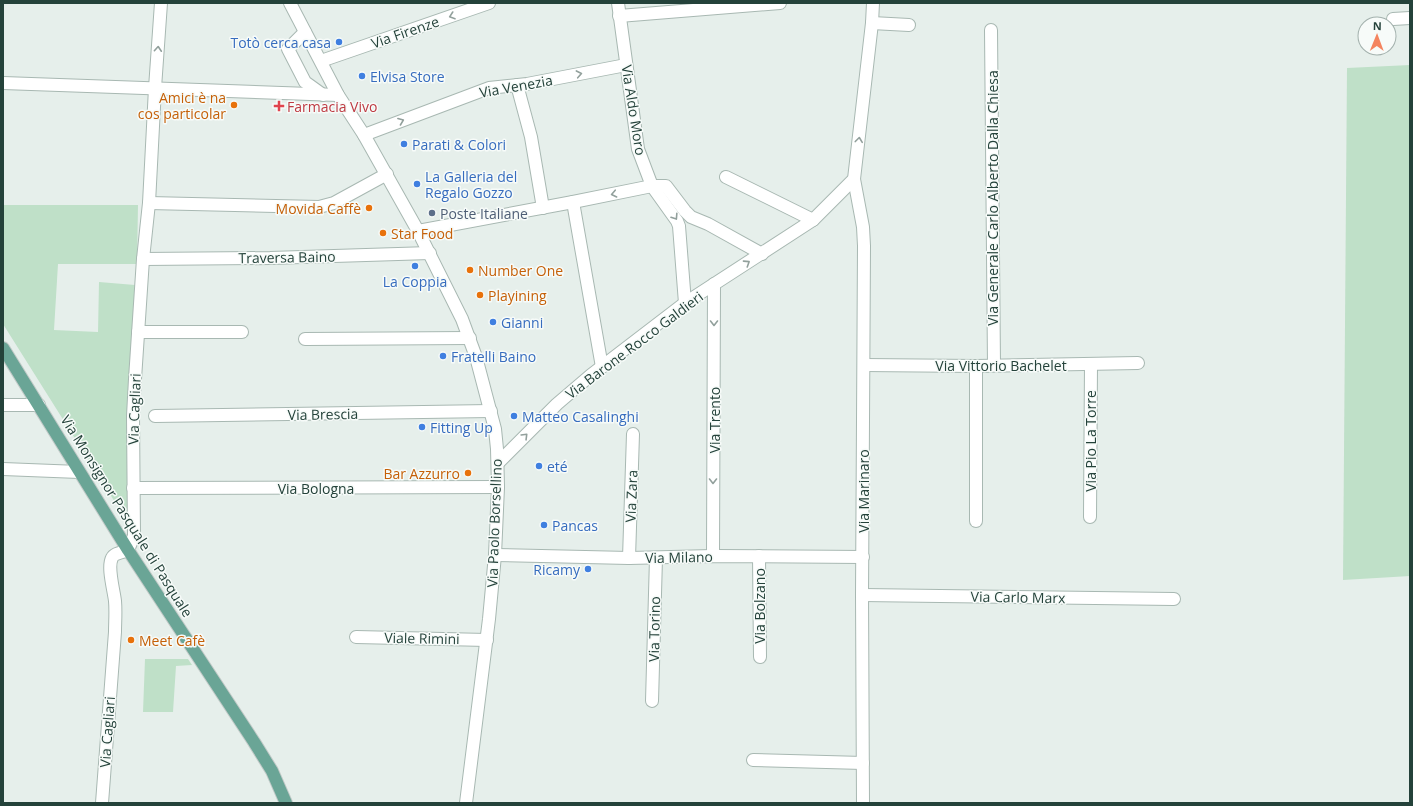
<svg xmlns="http://www.w3.org/2000/svg" width="1413" height="806" font-family="'Open Sans',sans-serif">
  <style>
    .green { fill: #bfe0c8 }
    .lines { fill: none; stroke-linecap: round; stroke-linejoin: round }
    .minor-casing { stroke: #a8b8b2; stroke-width: 14 }
    .major-casing { stroke: #c2cac8; stroke-width: 14 }
    .minor { stroke: #fff; stroke-width: 12 }
    .major { stroke: #6aa596; stroke-width: 12 }
    .oneway { stroke: #92a09c }
    .shop-dot { fill: #3f7fe0; stroke: #f7fbf9; stroke-width: 1.5 }
    .food-dot { fill: #e8710a; stroke: #f7fbf9; stroke-width: 1.5 }
    .health-dot { fill: #e0444e; stroke: #f7fbf9; stroke-width: 1.5 }
    .service-dot { fill: #5c6f8a; stroke: #f7fbf9; stroke-width: 1.5 }
    .labels { text-anchor: middle; dominant-baseline: central; stroke-width: 3; stroke-linejoin: round; paint-order: stroke }
    .street-label { font-size: 14px; fill: #24423a; stroke: #f7fbf9 }
    .shop-label { font-size: 14px; fill: #366cbe; stroke: #f7fbf9; text-anchor: start }
    .food-label { font-size: 14px; fill: #c56008; stroke: #f7fbf9; text-anchor: start }
    .health-label { font-size: 14px; fill: #be3a42; stroke: #f7fbf9; text-anchor: start }
    .service-label { font-size: 14px; fill: #4e5e75; stroke: #f7fbf9; text-anchor: start }
  </style>
  <rect width="100%" height="100%" fill="#e6efeb"/>
  <g class="green">
    <path d="M1410 65V576L1343 580 1347 68Z"/>
    <path d="M3 205H138L137 264H58L54 330 98 332 99 282 135 285 130 409V526L3 324Z"/>
    <path d="M145 659H188L192 665 176 666 173 712H143Z"/>
  </g>
  <g class="lines">
    <defs>
      <g id="minor">
        <path d="M290 3 338 95 364 135 418 231 462 319 476 357 495 429 497 449 498 487 495 555 489 619 466 803"/>
        <path d="M618 3 638 149 652 186 677 221 679 226 685 303"/>
        <path d="M619 16 780 3"/>
        <path d="M1393 19 1410 18"/>
        <path d="M872 23 909 25"/>
        <path d="M991 30 994 365"/>
        <path d="M305 32 288 49 305 82 323 95"/>
        <path d="M321 61 489 3"/>
        <path d="M3 83 338 95"/>
        <path d="M517 85 531 137 543 208"/>
        <path d="M364 135 489 88 527 84 626 65"/>
        <path d="M726 177 813 220"/>
        <path d="M854 179 863 227 864 246 862 595 863 803"/>
        <path d="M573 202 602 367"/>
        <path d="M149 203 319 207 334 203 387 174"/>
        <path d="M418 231 573 202 652 186H666L685 211 691 217 708 224 762 254"/>
        <path d="M143 259 270 258 430 253"/>
        <path d="M138 332H242"/>
        <path d="M305 339 470 338"/>
        <path d="M864 365 976 366 1138 363"/>
        <path d="M3 405H39"/>
        <path d="M155 416 491 411"/>
        <path d="M498 463 557 404 591 375 685 303 813 220 854 179 872 23 873 3"/>
        <path d="M3 469 79 472"/>
        <path d="M133 488 498 487"/>
        <path d="M1090 517 1091 364"/>
        <path d="M976 521V366"/>
        <path d="M495 555 629 558 713 556 863 557"/>
        <path d="M713 556 714 284"/>
        <path d="M759 556 760 657"/>
        <path d="M629 558 633 434"/>
        <path d="M862 595 1174 599"/>
        <path d="M356 637 487 640"/>
        <path d="M652 701 656 558"/>
        <path d="M753 760 863 763"/>
        <path d="M102 803 115 632C115 622 116 612 115 601 114 591 107 567 112 558 114 553 124 552 128 550L134 536 133 416 135 379 143 259 149 203 155 88 161 3"/>
      </g>
      <path id="major" d="M3 348 128 550 254 742 272 771 286 803"/>
    </defs>
    <use href="#minor" class="minor-casing"/>
    <use href="#major" class="major-casing"/>
    <use href="#minor" class="minor"/>
    <use href="#major" class="major"/>
  </g>
  <defs><path id="oneway-chevron" d="M-2-3.5L2.5 0L-2 3.5" fill="none" stroke-width="1.6" stroke-linecap="round" stroke-linejoin="round"/></defs>
  <g class="oneway">
    <use href="#oneway-chevron" transform="translate(452 16) rotate(161)"/>
    <use href="#oneway-chevron" transform="translate(158 49) rotate(-86)"/>
    <use href="#oneway-chevron" transform="translate(579 74) rotate(-11)"/>
    <use href="#oneway-chevron" transform="translate(401 121) rotate(-21)"/>
    <use href="#oneway-chevron" transform="translate(859 140) rotate(-83)"/>
    <use href="#oneway-chevron" transform="translate(614 194) rotate(168)"/>
    <use href="#oneway-chevron" transform="translate(675 217) rotate(57)"/>
    <use href="#oneway-chevron" transform="translate(747 263) rotate(-33)"/>
    <use href="#oneway-chevron" transform="translate(714 323) rotate(90)"/>
    <use href="#oneway-chevron" transform="translate(525 436) rotate(-45)"/>
    <use href="#oneway-chevron" transform="translate(713 481) rotate(90)"/>
  </g>
  <g class="shop-dot">
    <circle cx="339" cy="42" r="4"/>
    <circle cx="362" cy="76" r="4"/>
    <circle cx="404" cy="144" r="4"/>
    <circle cx="417" cy="184" r="4"/>
    <circle cx="415" cy="266" r="4"/>
    <circle cx="493" cy="322" r="4"/>
    <circle cx="443" cy="356" r="4"/>
    <circle cx="514" cy="416" r="4"/>
    <circle cx="422" cy="427" r="4"/>
    <circle cx="539" cy="466" r="4"/>
    <circle cx="544" cy="525" r="4"/>
    <circle cx="588" cy="569" r="4"/>
  </g>
  <g class="food-dot">
    <circle cx="234" cy="105" r="4"/>
    <circle cx="369" cy="208" r="4"/>
    <circle cx="383" cy="233" r="4"/>
    <circle cx="470" cy="270" r="4"/>
    <circle cx="480" cy="295" r="4"/>
    <circle cx="468" cy="473" r="4"/>
    <circle cx="131" cy="640" r="4"/>
  </g>
  <path class="health-dot" d="M277 100h4v4h4v4h-4v4h-4v-4h-4v-4h4z"/>
  <circle class="service-dot" cx="432" cy="213" r="4"/>
  <g class="labels">
    <g class="street-label">
      <text transform="translate(405 32) rotate(-19)">Via Firenze</text>
      <text transform="translate(516 86) rotate(-10)">Via Venezia</text>
      <text transform="translate(634 110) rotate(81)">Via Aldo Moro</text>
      <text transform="translate(992 198) rotate(-90)">Via Generale Carlo Alberto Dalla Chiesa</text>
      <text transform="translate(287 257) rotate(-1)">Traversa Baino</text>
      <text transform="translate(634 345) rotate(-37)">Via Barone Rocco Galdieri</text>
      <text x="1001" y="365">Via Vittorio Bachelet</text>
      <text transform="translate(134 409) rotate(-88)">Via Cagliari</text>
      <text transform="translate(323 414) rotate(-1)">Via Brescia</text>
      <text transform="translate(714 420) rotate(-90)">Via Trento</text>
      <text transform="translate(1090 441) rotate(-90)">Via Pio La Torre</text>
      <text x="316" y="488">Via Bologna</text>
      <text transform="translate(863 491) rotate(-90)">Via Marinaro</text>
      <text transform="translate(631 496) rotate(-88)">Via Zara</text>
      <text transform="translate(127 516) rotate(58)">Via Monsignor Pasquale di Pasquale</text>
      <text transform="translate(494 523) rotate(-88)">Via Paolo Borsellino</text>
      <text transform="translate(679 557) rotate(-1)">Via Milano</text>
      <text transform="translate(1018 597) rotate(1)">Via Carlo Marx</text>
      <text transform="translate(759 606) rotate(-90)">Via Bolzano</text>
      <text transform="translate(654 629) rotate(-89)">Via Torino</text>
      <text transform="translate(422 638) rotate(1)">Viale Rimini</text>
      <text transform="translate(107 732) rotate(-86)">Via Cagliari</text>
    </g>
    <g class="shop-label">
      <text x="331" y="42" text-anchor="end">Totò cerca casa</text>
      <text x="370" y="76">Elvisa Store</text>
      <text x="412" y="144">Parati &amp; Colori</text>
      <text x="425" y="176">La Galleria del<tspan x="425" dy="16">Regalo Gozzo</tspan></text>
      <text x="415" y="281" text-anchor="middle">La Coppia</text>
      <text x="501" y="322">Gianni</text>
      <text x="451" y="356">Fratelli Baino</text>
      <text x="522" y="416">Matteo Casalinghi</text>
      <text x="430" y="427">Fitting Up</text>
      <text x="547" y="466">eté</text>
      <text x="552" y="525">Pancas</text>
      <text x="580" y="569" text-anchor="end">Ricamy</text>
    </g>
    <g class="food-label">
      <text x="226" y="97" text-anchor="end">Amici è na<tspan x="226" dy="16">cos particolar</tspan></text>
      <text x="361" y="208" text-anchor="end">Movida Caffè</text>
      <text x="391" y="233">Star Food</text>
      <text x="478" y="270">Number One</text>
      <text x="488" y="295">Playining</text>
      <text x="460" y="473" text-anchor="end">Bar Azzurro</text>
      <text x="139" y="640">Meet Cafè</text>
    </g>
    <g class="health-label">
      <text x="287" y="106">Farmacia Vivo</text>
    </g>
    <g class="service-label">
      <text x="440" y="213">Poste Italiane</text>
    </g>
  </g>
  <rect width="1413" height="806" fill="none" stroke="#24423a" stroke-width="8"/>
  <g transform="translate(1377 36) rotate(1)"><circle r="19" fill="#f7fbf9" stroke="#a3b1ad"/>
  <path d="M0-3L7 15L0 10L-7 15Z" fill="#f4845f"/>
  <text y="-6" font-size="11" font-weight="bold" text-anchor="middle" fill="#24423a">N</text>
  </g>
</svg>
